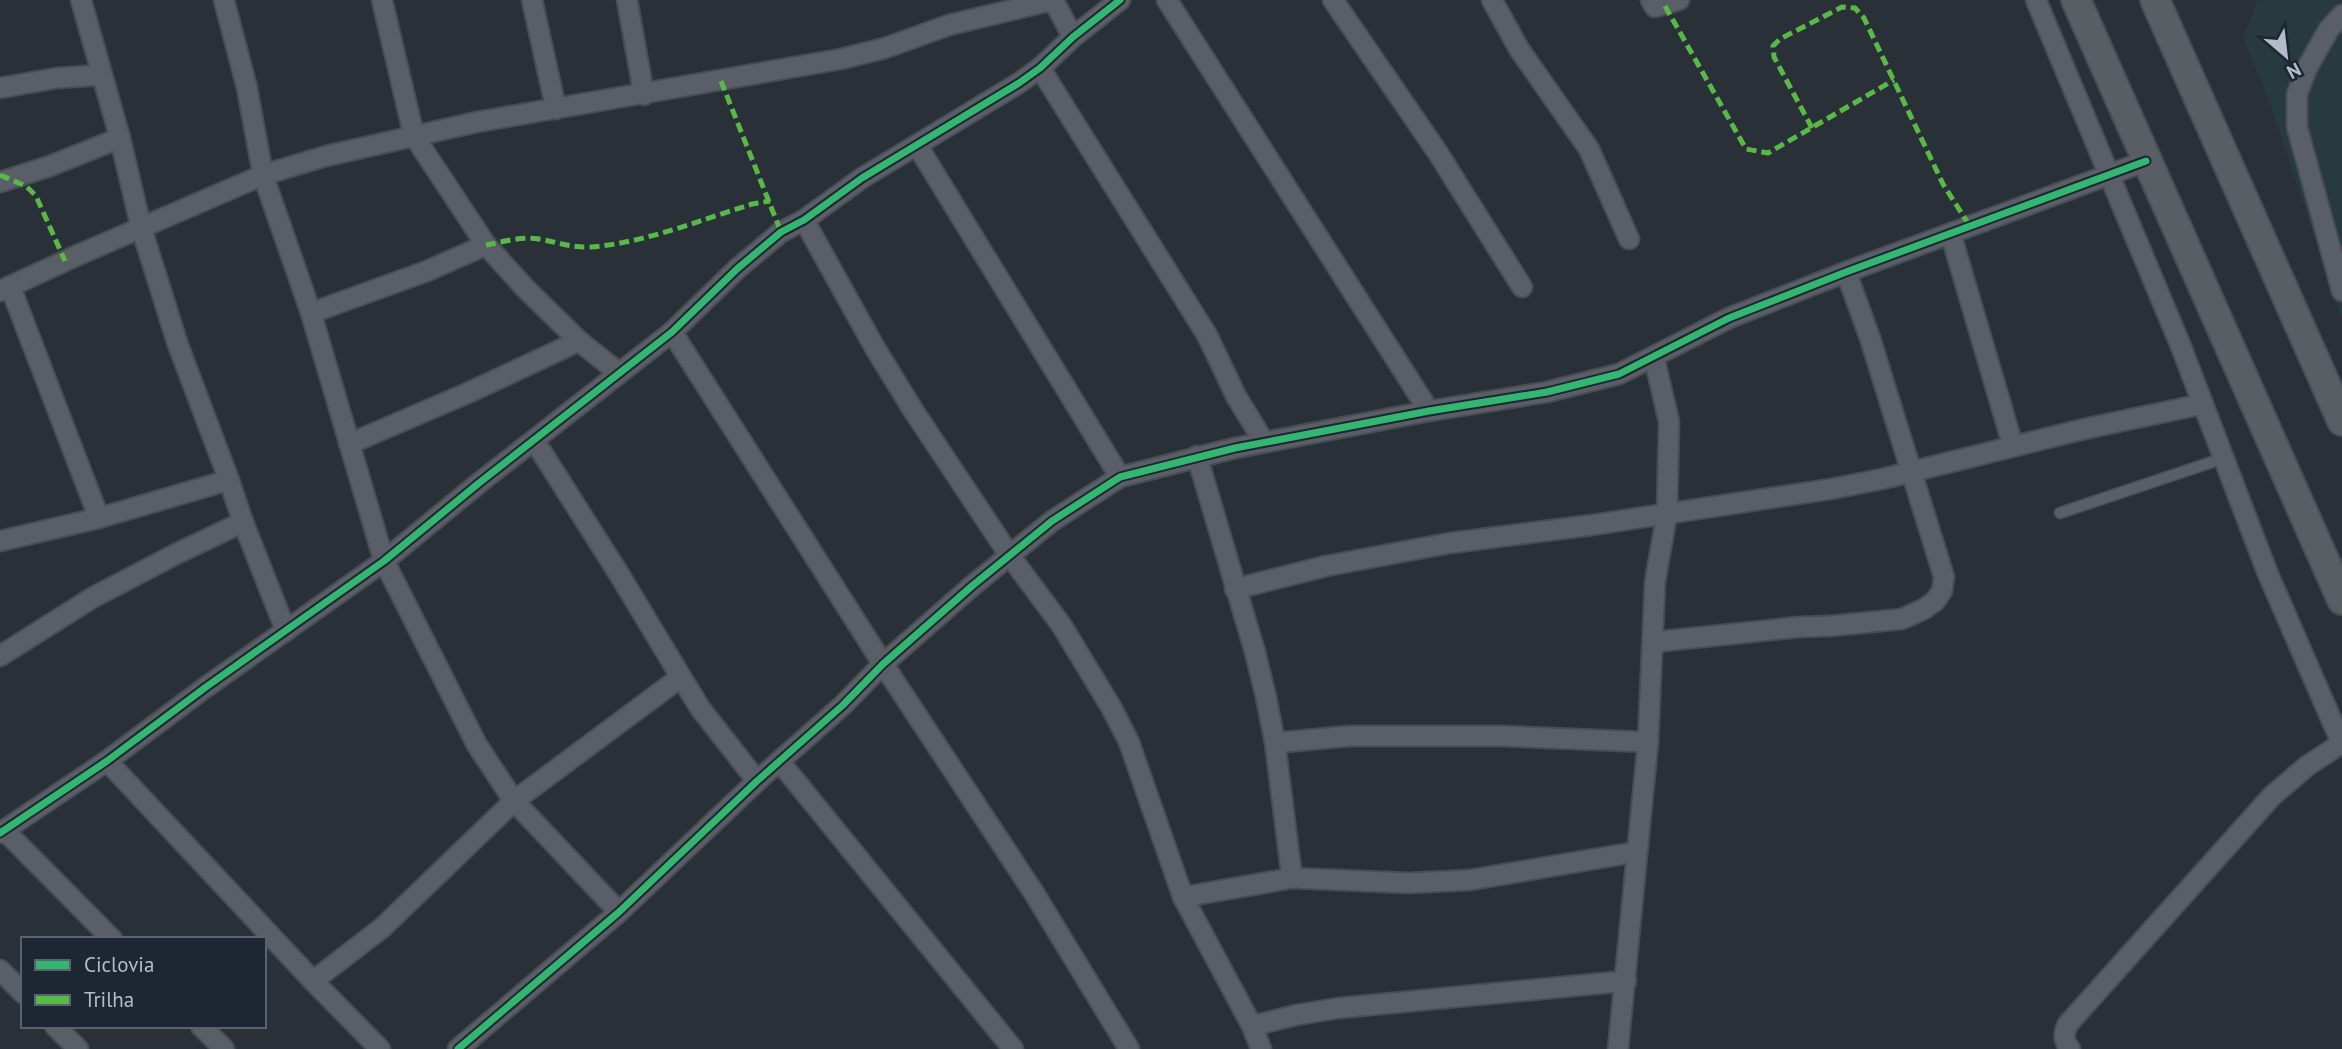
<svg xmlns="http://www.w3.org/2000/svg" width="2342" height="1049" font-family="'PT Sans',sans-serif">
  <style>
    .green { fill: #273a3e }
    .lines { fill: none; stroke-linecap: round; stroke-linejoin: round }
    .lane-casing { stroke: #484c53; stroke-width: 13 }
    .street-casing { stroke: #484c53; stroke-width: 23 }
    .secondary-casing { stroke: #484c53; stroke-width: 32 }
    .lane { stroke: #5a5e66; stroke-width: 10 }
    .street { stroke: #5a5e66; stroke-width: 19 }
    .secondary { stroke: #595d64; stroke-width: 28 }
    .quiet { stroke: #58b947; stroke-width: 5; stroke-dasharray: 10 5; stroke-linecap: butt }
    .cycleway-casing { stroke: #1d2633; stroke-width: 11 }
    .cycleway { stroke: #33b770; stroke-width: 7 }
  </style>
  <rect width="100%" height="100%" fill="#2a3038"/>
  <path class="green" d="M2258 0H2342V319L2270 104 2243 37Z"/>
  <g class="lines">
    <defs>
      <path id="lane" d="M2060 513 2224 458"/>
      <g id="street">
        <path d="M81 0 120 138 141 227 178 345 229 480 243 522 286 631"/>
        <path d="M224 0 247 88 263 175 311 313 384 561 477 745 514 801 619 912"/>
        <path d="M382 0 414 136 486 245 525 288 579 341 619 373"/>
        <path d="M532 0 556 109"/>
        <path d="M627 0 644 95"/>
        <path d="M1167 0 1429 411"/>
        <path d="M1333 0 1438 153 1522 287"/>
        <path d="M1492 0 1519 49 1589 149 1629 239"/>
        <path d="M1651 0 1655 7 1679 0"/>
        <path d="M2036 0 2180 344 2268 574 2342 744"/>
        <path d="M2342 15 2329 29 2307 68 2297 94V127L2342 291"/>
        <path d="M1040 68 1207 335 1236 396 1264 442"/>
        <path d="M0 88 57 78 102 75"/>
        <path d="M917 145 1120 477"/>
        <path d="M0 182 50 166 120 138"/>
        <path d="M804 220 875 348 913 410 1010 556 1062 626 1111 707 1129 742 1183 897 1252 1026 1261 1049"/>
        <path d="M1951 235 2013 446"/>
        <path d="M10 286 99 518"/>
        <path d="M0 291 78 255 263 175 326 156 477 122 841 59 885 48 949 25 1053 0 1073 37"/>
        <path d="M311 313 427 271 486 245"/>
        <path d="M672 332 883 664 1034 893 1129 1049"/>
        <path d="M534 440 619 574 681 677"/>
        <path d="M349 444 470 392 579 341"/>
        <path d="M1197 456 1255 652 1266 697 1275 743 1292 878 1409 883 1470 880 1636 852"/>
        <path d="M0 541 99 518 229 480"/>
        <path d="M1235 589 1326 566 1450 543 1592 525 1831 489 1882 479 2084 429 2203 404"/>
        <path d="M1654 642 1799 627 1830 626 1902 619 1924 609 1935 601 1942 591 1944 577 1870 338 1846 272"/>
        <path d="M0 656 92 598 176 554 243 522"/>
        <path d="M1275 743 1349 736H1502L1648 742"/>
        <path d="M107 761 313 981 380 1049"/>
        <path d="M780 762 1013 1049"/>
        <path d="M4 830 112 939"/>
        <path d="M0 833 107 761 206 687 384 561 479 483 672 332 737 269 781 232 804 220 862 178 1019 83 1040 68 1073 37 1120 0"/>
        <path d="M1183 897 1292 878"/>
        <path d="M0 970 23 993"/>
        <path d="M313 981 382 928 514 801 681 677 700 708 757 781"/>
        <path d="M55 1026 78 1049"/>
        <path d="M201 1026 224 1049"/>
        <path d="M1252 1026 1296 1015 1339 1008 1626 981"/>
        <path d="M458 1049 619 912 757 781 843 705 883 664 972 586 1052 521 1120 477 1235 448 1429 411 1547 392 1619 374 1729 318 1846 272 2146 161"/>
        <path d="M1618 1049 1648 742 1655 582 1667 513 1669 422 1654 357"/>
        <path d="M2070 1049C2063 1040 2063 1034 2068 1024L2272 796 2307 766 2342 743"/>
      </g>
      <g id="secondary">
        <path d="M2076 0 2342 600"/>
        <path d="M2155 0 2342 421"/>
      </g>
    </defs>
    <use href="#lane" class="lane-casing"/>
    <use href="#street" class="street-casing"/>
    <use href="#secondary" class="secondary-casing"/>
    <use href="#lane" class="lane"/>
    <use href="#street" class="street"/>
    <use href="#secondary" class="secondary"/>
    <g class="quiet">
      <path d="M1665 6 1746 149 1768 153 1894 80"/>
      <path d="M721 81 781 232"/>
      <path d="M1812 128 1774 57 1773 46 1780 39 1842 7 1855 8 1864 18 1943 184 1971 228"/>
      <path d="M0 175 26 186 36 196 65 261"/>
      <path d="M486 245C503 242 521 236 539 239 558 242 570 248 591 247 644 243 701 220 752 204L770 201"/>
    </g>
    <defs>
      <g id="cycleway">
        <path d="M0 833 107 761 206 687 384 561 479 483 672 332 737 269 781 232 804 220 862 178 1019 83 1040 68 1073 37 1120 0"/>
        <path d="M458 1049 619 912 757 781 843 705 883 664 972 586 1052 521 1120 477 1235 448 1429 411 1547 392 1619 374 1729 318 1846 272 2146 161"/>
      </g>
    </defs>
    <use href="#cycleway" class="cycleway-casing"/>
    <use href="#cycleway" class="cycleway"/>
  </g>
  <rect x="21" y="937" width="245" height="91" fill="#1d2633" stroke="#59626f" stroke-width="2"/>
  <rect x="35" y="960" width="35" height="10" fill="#33b770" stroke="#59626f" stroke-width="2"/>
  <text x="84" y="972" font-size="21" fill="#b4bcc9">Ciclovia</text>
  <rect x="35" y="995" width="35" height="10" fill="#58b947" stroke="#59626f" stroke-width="2"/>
  <text x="84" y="1007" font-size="21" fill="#b4bcc9">Trilha</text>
  <g transform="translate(2286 56) rotate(152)" stroke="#1d2633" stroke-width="5" paint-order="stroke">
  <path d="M0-5L12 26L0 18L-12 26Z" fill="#b4bcc9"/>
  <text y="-10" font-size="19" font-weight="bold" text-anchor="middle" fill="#b4bcc9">N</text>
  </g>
</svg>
